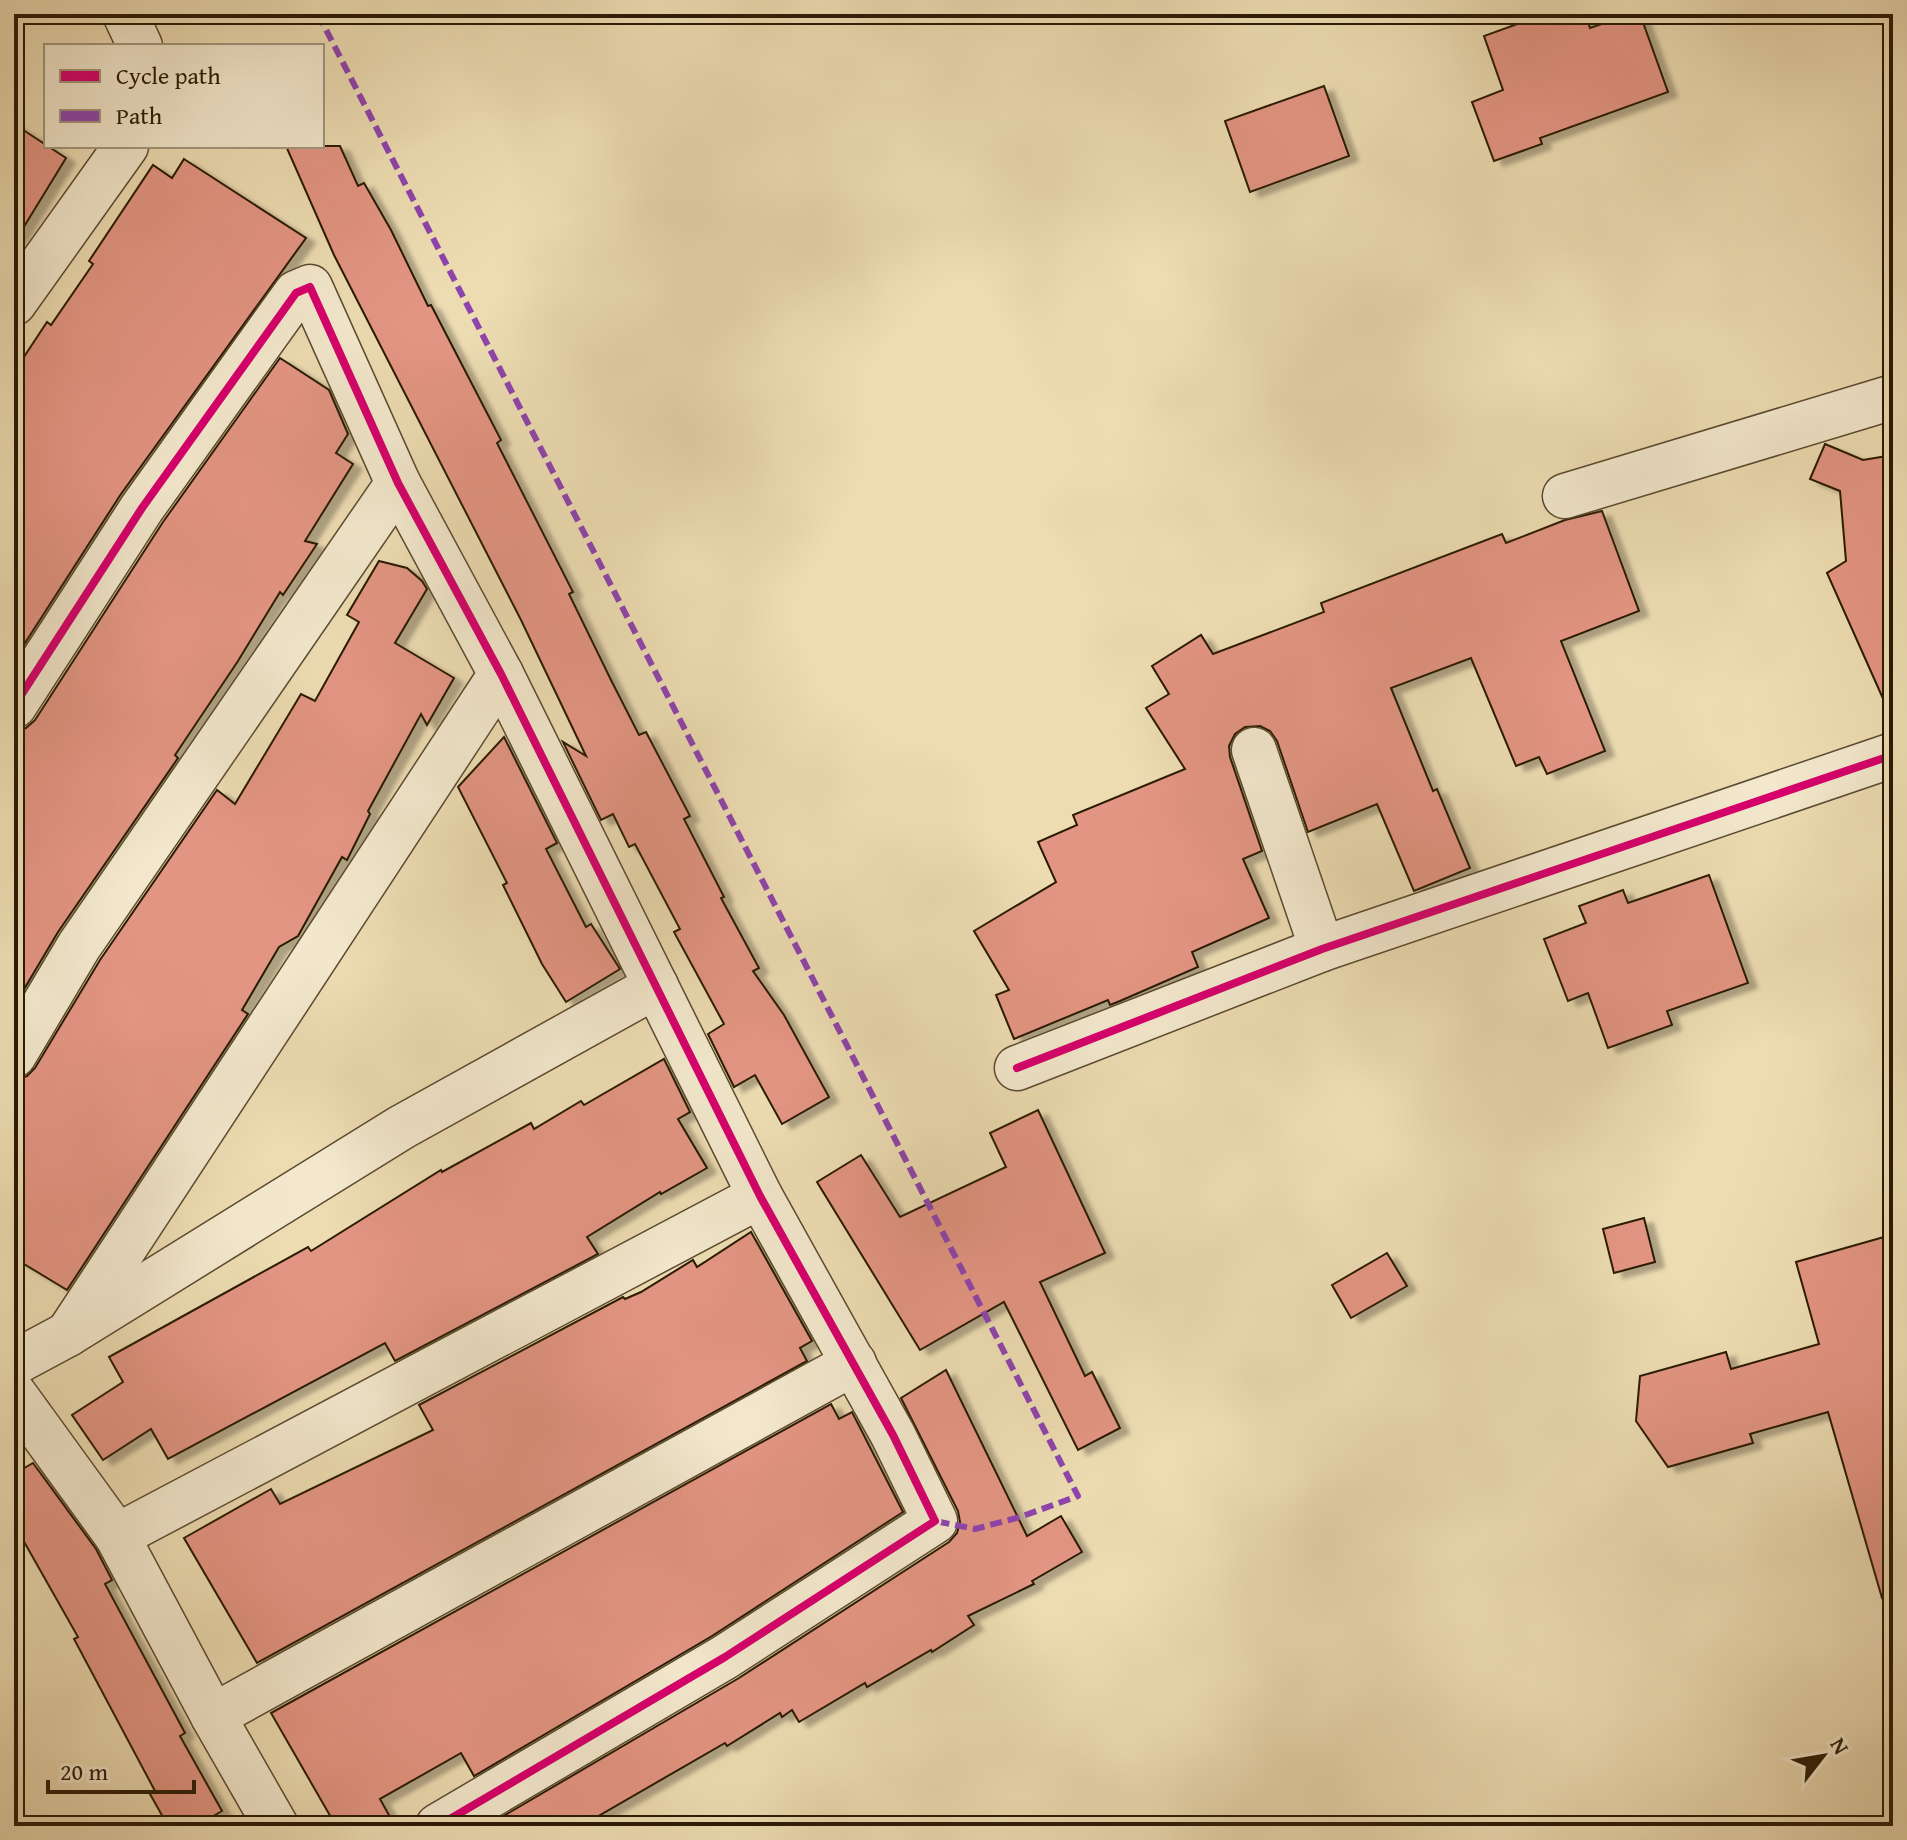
<svg xmlns="http://www.w3.org/2000/svg" width="1907" height="1840" font-family="'Gentium Book Plus',serif">
  <style>
    .building { fill: #e39583; stroke: #2a1a05; stroke-width: 2; filter: url(#shadow) }
    .lines { fill: none; stroke-linecap: round; stroke-linejoin: round }
    .minor-casing { stroke: #5b4a30; stroke-width: 47 }
    .minor { stroke: #f3e8cd; stroke-width: 44 }
    .quiet { stroke: #8e44ad; stroke-width: 6; stroke-dasharray: 12 6; stroke-linecap: butt }
    .cycleway-casing { stroke: #f3e8cd; stroke-width: 13 }
    .cycleway { stroke: #d6006c; stroke-width: 8 }
  </style>
  <defs>
    <filter id="shadow"><feDropShadow dx="9" dy="5" stdDeviation="2" flood-color="#0004"/></filter>
  </defs>
  <rect width="100%" height="100%" fill="#eddcb2"/>
  <filter id="stains"><feTurbulence type="fractalNoise" baseFrequency=".0025" numOctaves="4"/><feColorMatrix values="0 0 0 0 .2 0 0 0 0 .09 0 0 0 0 .02 0 0 0 .5 -.17"/></filter>
  <radialGradient id="worn" r=".72"><stop offset=".6" stop-color="#630" stop-opacity="0"/><stop offset="1" stop-color="#630" stop-opacity=".3"/></radialGradient>
  <g class="building">
    <path d="M1545 14H1585L1590 28 1631 14H1640L1668 92 1540 138 1542 144 1494 161 1472 102 1503 90 1484 36Z"/>
    <path d="M1324 86 1349 156 1250 192 1225 121Z"/>
    <path d="M14 124 66 158 14 243Z"/>
    <path d="M286 146H340L358 186 364 183 391 230 428 306 431 305 501 440 497 443 573 592 569 594 611 680 639 735 646 732 690 816 684 819 724 897 721 898 759 968 753 971 784 1015 829 1097 782 1124 755 1075 734 1087 708 1034 724 1024 674 932 680 929 635 844 629 847 613 814 601 820 563 742 586 756 521 620 334 255Z"/>
    <path d="M184 159 306 238 121 494 14 660V372L47 322 51 325 93 264 89 261 153 165 172 178Z"/>
    <path d="M280 358 329 390 348 434 336 453 353 464 305 541 317 544 283 595 280 592 238 661 175 755 178 758 58 932 14 1006V731L26 728 35 720 163 522Z"/>
    <path d="M1825 444 1863 460 1893 455V721L1827 573 1846 561 1840 491 1810 479Z"/>
    <path d="M1602 511 1639 611 1561 641 1605 751 1547 774 1539 757 1516 766 1471 658 1391 688 1433 791 1437 789 1470 868 1414 891 1377 804 1308 832 1277 741 1270 731 1260 726 1245 727 1235 734 1229 746 1230 757 1262 851 1243 859 1269 918 1192 952 1198 967 1120 1001 1110 1005 1108 1000 1014 1039 996 995 1009 990 974 931 1056 882 1038 842 1077 825 1073 815 1185 769 1146 708 1169 694 1152 666 1201 635 1213 654 1324 612 1321 603 1502 534 1506 543 1565 520Z"/>
    <path d="M379 561 407 568 422 581 427 589 395 643 454 678 427 725 421 714 368 811 370 814 347 860 342 857 298 936 279 947 242 1010 248 1014 67 1290 14 1258V1080L27 1076 35 1068 100 960 217 790 235 804 301 694 315 701 359 622 347 615Z"/>
    <path d="M504 737 557 843 546 849 586 927 591 924 620 969 566 1002 542 964 503 885 507 883 458 787Z"/>
    <path d="M1709 875 1748 983 1667 1011 1672 1025 1608 1048 1588 993 1568 1001 1544 939 1586 923 1579 906 1623 890 1628 903Z"/>
    <path d="M664 1059 690 1112 678 1119 707 1168 661 1194 660 1192 587 1237 598 1254 395 1361 385 1343 168 1459 151 1429 103 1460 72 1415 123 1382 109 1357 308 1247 311 1251 441 1170 442 1172 531 1123 534 1129 581 1101 584 1105Z"/>
    <path d="M1038 1110 1105 1253 1040 1282 1085 1376 1092 1372 1120 1428 1078 1450 1004 1302 920 1350 817 1182 861 1155 900 1217 1006 1167 990 1133Z"/>
    <path d="M1644 1218 1655 1262 1614 1273 1603 1229Z"/>
    <path d="M751 1232 812 1341 800 1348 807 1361 257 1663 184 1538 271 1489 280 1504 433 1430 419 1405 623 1297 625 1299 641 1292 693 1260 697 1267Z"/>
    <path d="M1884 1237 1893 1266V1596L1882 1598 1828 1412 1750 1434 1753 1443 1668 1467 1636 1421 1640 1376 1726 1352 1731 1369 1819 1344 1796 1262Z"/>
    <path d="M1387 1253 1407 1286 1351 1318 1332 1285Z"/>
    <path d="M946 1370 1027 1536 1061 1516 1082 1552 1032 1581 1034 1584 968 1616 974 1625 932 1652 931 1650 867 1687 865 1683 799 1722 792 1710 782 1717 780 1713 727 1746 725 1743 581 1826H505L500 1818 739 1678 949 1542 957 1533 960 1522 958 1511 901 1398Z"/>
    <path d="M831 1404 839 1419 852 1412 903 1512 712 1636 474 1776 461 1753 380 1799 395 1826H336L271 1713Z"/>
    <path d="M33 1463 96 1549 112 1580 105 1584 185 1733 180 1736 222 1811 196 1826H168L150 1794 155 1791 74 1639 78 1637 14 1524V1474Z"/>
  </g>
  <g class="lines">
    <defs>
      <g id="minor">
        <path d="M125 14 140 46"/>
        <path d="M14 303 126 146"/>
        <path d="M1565 496 1893 397"/>
        <path d="M14 706 142 508 296 293 310 287 398 483 501 674 760 1196 893 1435 935 1521 725 1657 438 1826"/>
        <path d="M1254 750 1322 949"/>
        <path d="M14 1055 79 946 398 483"/>
        <path d="M1017 1068 1322 949 1893 755"/>
        <path d="M68 1334 501 674"/>
        <path d="M14 1363 68 1334 402 1127 656 986"/>
        <path d="M14 1394 117 1536 213 1716 276 1826"/>
        <path d="M117 1536 760 1196"/>
        <path d="M213 1716 854 1363"/>
      </g>
    </defs>
    <use href="#minor" class="minor-casing"/>
    <use href="#minor" class="minor"/>
    <path class="quiet" d="M318 14 1078 1496 1020 1517 975 1529 935 1521"/>
    <defs>
      <g id="cycleway">
        <path d="M14 706 142 508 296 293 310 287 398 483 501 674 760 1196 893 1435 935 1521 725 1657 438 1826"/>
        <path d="M1017 1068 1322 949 1893 755"/>
      </g>
    </defs>
    <use href="#cycleway" class="cycleway-casing"/>
    <use href="#cycleway" class="cycleway"/>
  </g>
  <rect width="1907" height="1840" fill="none" stroke="#eddcb2" stroke-width="48"/>
  <rect x="16" y="16" width="1875" height="1808" fill="none" stroke="#2a1a05" stroke-width="4"/>
  <rect x="24" y="24" width="1859" height="1792" fill="none" stroke="#2a1a05" stroke-width="2"/>
  <rect x="44" y="44" width="280" height="104" fill="#f3e8cd" stroke="#a3967d" stroke-width="2"/>
  <rect x="60" y="70" width="40" height="12" fill="#d6006c" stroke="#a3967d" stroke-width="2"/>
  <text x="116" y="84" font-size="24" fill="#2a1a05">Cycle path</text>
  <rect x="60" y="110" width="40" height="12" fill="#8e44ad" stroke="#a3967d" stroke-width="2"/>
  <text x="116" y="124" font-size="24" fill="#2a1a05">Path</text>
  <g transform="translate(1823 1756) rotate(59)" stroke="#f3e8cd" stroke-width="6" paint-order="stroke">
  <path d="M0-6L14 30L0 20L-14 30Z" fill="#2a1a05"/>
  <text y="-12" font-size="22" font-weight="bold" text-anchor="middle" fill="#2a1a05">N</text>
  </g>
  <path d="M48 1780v12h146v-12" fill="none" stroke="#2a1a05" stroke-width="4"/>
  <text x="60" y="1780" font-size="24" fill="#2a1a05" stroke="#f3e8cd" stroke-width="6" paint-order="stroke">20 m</text>
  <rect width="100%" height="100%" filter="url(#stains)"/>
  <rect width="100%" height="100%" fill="url(#worn)"/>
</svg>
